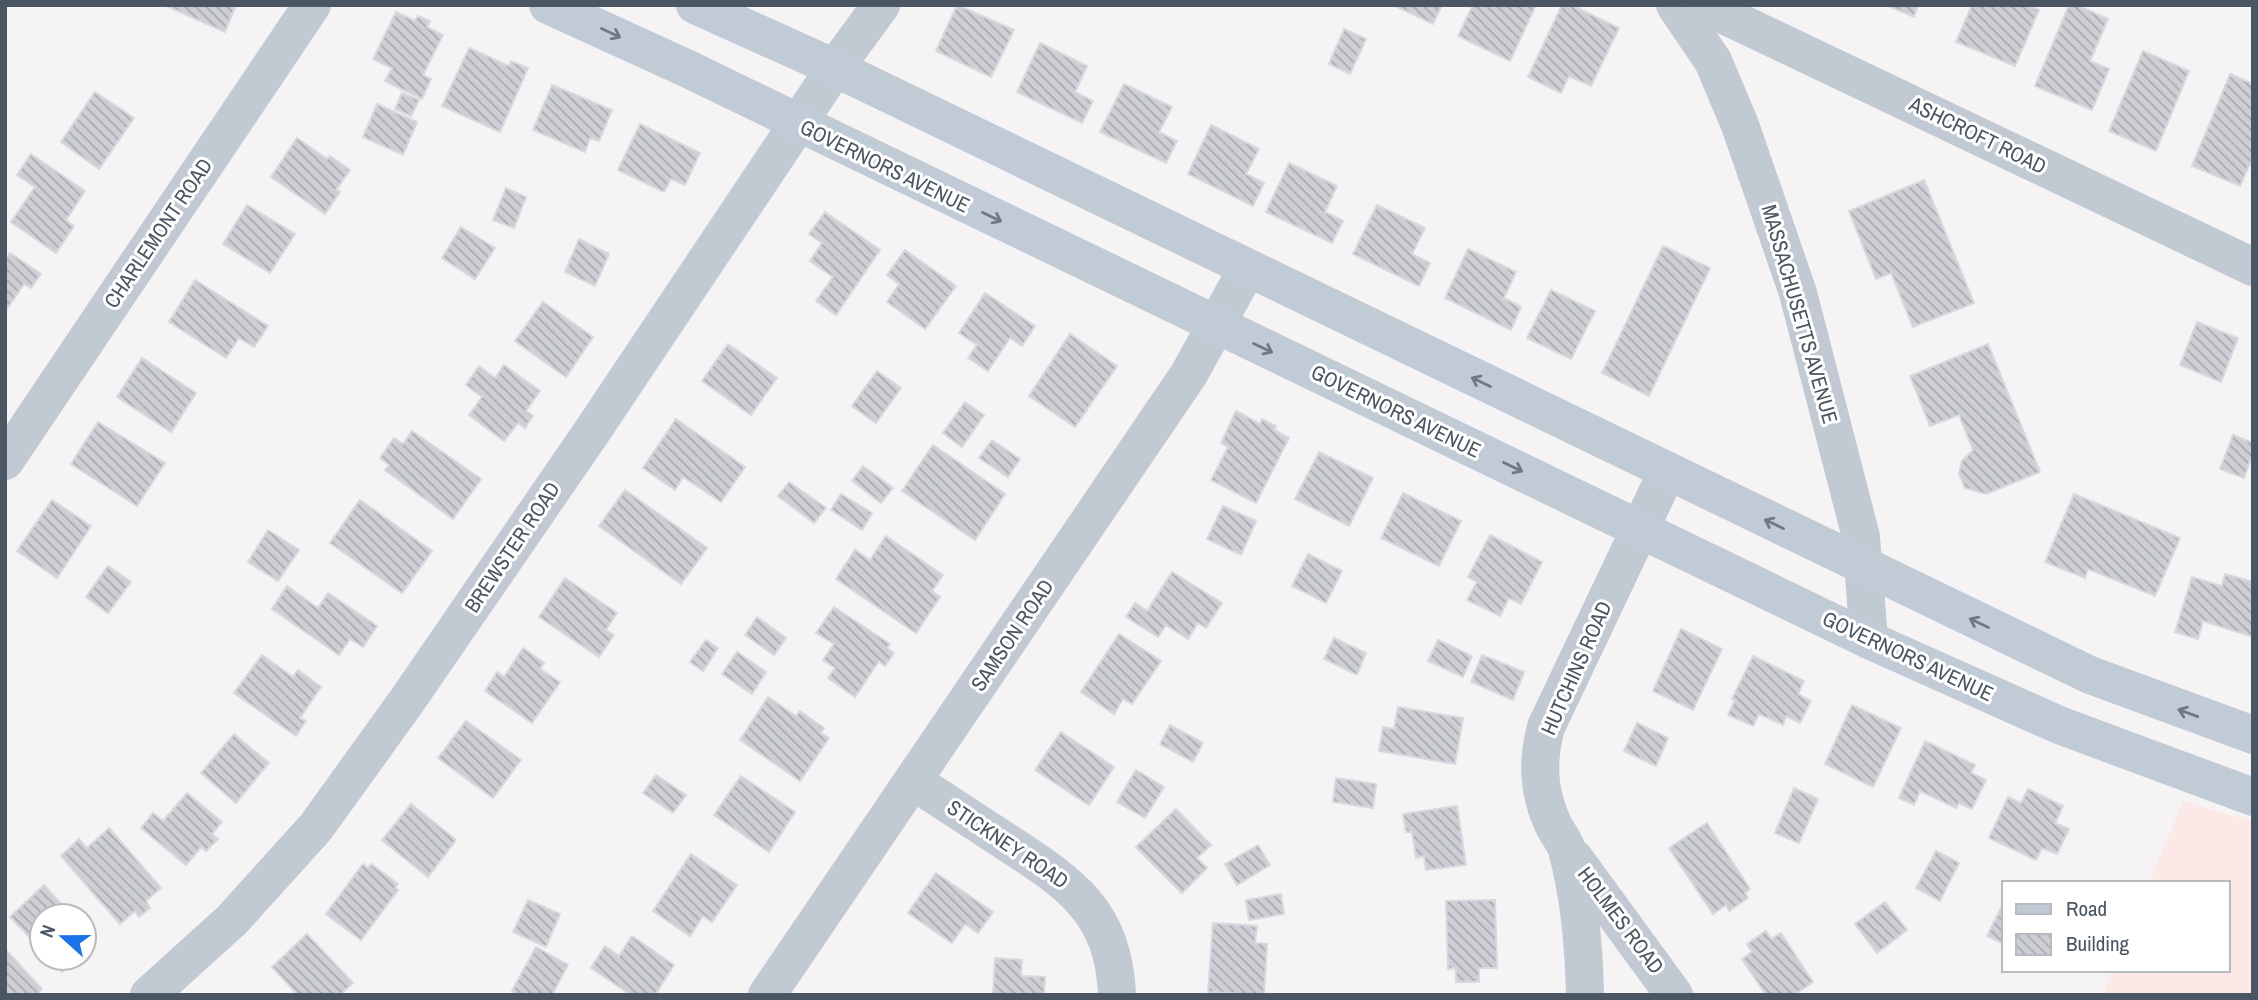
<svg xmlns="http://www.w3.org/2000/svg" width="2258" height="1000" font-family="'Archivo Narrow',sans-serif">
  <style>
    .medical { fill: #fce8e6 }
    .building { fill: url(#building-back-hatch); stroke: #d7d9de; stroke-width: 2 }
    .lines { fill: none; stroke-linecap: round; stroke-linejoin: round }
    .street { stroke: #c1cad2; stroke-width: 38 }
    .secondary { stroke: #c1cbd6; stroke-width: 38 }
    .oneway { stroke: #6e7984 }
    .labels { text-anchor: middle; dominant-baseline: central; stroke-width: 6; stroke-linejoin: round; paint-order: stroke }
    .street-label { font-size: 21px; fill: #4a5661; stroke: #fff }
  </style>
  <defs>
    <pattern id="building-back-hatch" width="6" height="6" patternUnits="userSpaceOnUse" patternTransform="scale(1.75)"><rect width="6" height="6" fill="#cdcfd5"/><path d="M-1 5l2 2M0 0l6 6M5-1l2 2" fill="none" stroke="#a8abb0"/></pattern>
  </defs>
  <rect width="100%" height="100%" fill="#f5f3f3"/>
  <path class="medical" d="M2183 801 2253 822V995H2103L2113 970H2228V883H2149Z"/>
  <g class="building">
    <path d="M164 5H236L225 32Z"/>
    <path d="M957 5 1014 30 991 77 936 51Z"/>
    <path d="M1393 5H1442L1433 24Z"/>
    <path d="M1473 5H1536L1510 61 1458 36Z"/>
    <path d="M1562 5H1571L1619 28 1591 86 1569 76 1561 93 1528 77Z"/>
    <path d="M1886 5H1918L1914 17Z"/>
    <path d="M1972 5H2028L2039 10 2015 66 1956 42Z"/>
    <path d="M2069 5H2077L2108 19 2090 61 2109 69 2092 110 2035 86Z"/>
    <path d="M396 12 415 21 418 16 430 21 427 27 443 35 423 75 431 79 422 99 385 81 392 68 373 59Z"/>
    <path d="M1344 29 1366 39 1350 74 1329 64Z"/>
    <path d="M1040 43 1087 66 1075 92 1093 101 1082 123 1017 92Z"/>
    <path d="M469 48 509 66 511 61 528 68 500 132 442 106Z"/>
    <path d="M2143 51 2189 71 2156 151 2109 131Z"/>
    <path d="M2230 74 2253 84V157L2240 186 2192 166Z"/>
    <path d="M1124 84 1172 107 1159 132 1177 141 1166 163 1100 132Z"/>
    <path d="M552 85 612 110 599 141 590 138 585 152 533 130Z"/>
    <path d="M95 92 134 118 99 169 61 142Z"/>
    <path d="M402 93 419 100 411 116 395 109Z"/>
    <path d="M377 104 417 122 403 155 363 137Z"/>
    <path d="M640 124 700 153 685 185 671 179 664 192 618 170Z"/>
    <path d="M1211 125 1259 149 1246 174 1264 183 1253 206 1188 174Z"/>
    <path d="M297 138 327 159 330 156 350 170 336 190 340 192 325 214 271 177Z"/>
    <path d="M31 154 85 191 66 220 74 226 56 253 11 222 35 187 17 175Z"/>
    <path d="M1289 163 1337 186 1325 212 1343 221 1332 243 1266 212Z"/>
    <path d="M1924 180 1974 303 1913 327 1891 273 1876 279 1849 211Z"/>
    <path d="M506 188 526 197 514 228 493 220Z"/>
    <path d="M247 205 295 234 270 273 223 244Z"/>
    <path d="M1377 205 1425 228 1412 254 1430 263 1419 286 1353 254Z"/>
    <path d="M825 212 880 250 836 315 816 301 833 277 810 261 822 243 809 234Z"/>
    <path d="M461 227 495 248 475 279 442 258Z"/>
    <path d="M579 239 609 254 595 286 565 272Z"/>
    <path d="M1663 246 1710 268 1649 396 1602 373Z"/>
    <path d="M1468 249 1516 272 1504 298 1521 307 1511 330 1445 298Z"/>
    <path d="M905 250 956 286 925 329 887 302 899 284 887 275Z"/>
    <path d="M10 253 41 274 31 288 24 284 5 312V261Z"/>
    <path d="M195 280 268 326 254 347 239 338 226 358 169 322Z"/>
    <path d="M1551 290 1595 311 1571 359 1527 338Z"/>
    <path d="M985 293 1035 326 1022 346 1010 338 988 371 968 358 977 345 959 333Z"/>
    <path d="M543 302 593 337 566 377 515 341Z"/>
    <path d="M2197 322 2238 338 2221 382 2180 365Z"/>
    <path d="M1070 334 1117 366 1075 427 1029 396Z"/>
    <path d="M728 344 777 378 751 415 702 381Z"/>
    <path d="M1988 344 2040 472 1986 494 1965 488 1959 474 1962 461 1973 450 1959 415 1930 426 1910 376Z"/>
    <path d="M142 358 196 393 171 432 117 397Z"/>
    <path d="M504 365 540 391 526 411 533 416 525 428 518 423 504 441 469 415 482 397 466 385 479 366 495 378Z"/>
    <path d="M877 371 901 388 876 423 852 406Z"/>
    <path d="M965 402 984 415 962 447 943 433Z"/>
    <path d="M1236 411 1260 424 1262 419 1276 426 1274 430 1289 438 1256 503 1211 480 1228 447 1221 443Z"/>
    <path d="M676 419 745 467 721 502 683 477 675 490 643 468Z"/>
    <path d="M98 422 165 463 137 506 71 464Z"/>
    <path d="M412 431 481 479 453 519 385 470 389 465 380 458 394 438 403 444Z"/>
    <path d="M2233 435 2253 443V453L2244 478 2220 469Z"/>
    <path d="M992 440 1020 459 1008 477 979 458Z"/>
    <path d="M933 445 1005 494 975 540 902 491Z"/>
    <path d="M1319 452 1373 478 1349 526 1295 499Z"/>
    <path d="M863 466 893 488 881 503 852 481Z"/>
    <path d="M789 482 826 508 814 523 778 496Z"/>
    <path d="M625 490 707 548 681 584 599 526Z"/>
    <path d="M1403 493 1461 521 1439 566 1381 538Z"/>
    <path d="M841 494 872 513 862 530 831 510Z"/>
    <path d="M2074 494 2180 538 2155 596 2088 569 2085 578 2045 562Z"/>
    <path d="M52 500 91 526 57 578 17 551Z"/>
    <path d="M360 500 432 551 402 593 330 543Z"/>
    <path d="M1223 506 1256 521 1241 555 1207 539Z"/>
    <path d="M268 530 299 550 278 581 248 562Z"/>
    <path d="M1490 535 1542 562 1521 604 1509 598 1500 616 1467 600 1477 582 1468 577Z"/>
    <path d="M886 536 943 575 932 591 940 597 916 633 836 579 855 550 870 560Z"/>
    <path d="M1308 554 1342 571 1326 603 1292 586Z"/>
    <path d="M108 566 131 582 108 613 86 597Z"/>
    <path d="M1172 572 1222 603 1206 628 1198 623 1188 639 1166 625 1158 637 1126 617 1135 603 1147 611Z"/>
    <path d="M2225 574 2253 582V637L2203 621 2198 639 2175 632 2192 577 2222 586Z"/>
    <path d="M565 578 617 613 606 630 614 635 599 657 539 617Z"/>
    <path d="M287 586 318 608 328 593 377 626 363 647 350 639 339 655 272 609Z"/>
    <path d="M834 607 890 644 887 648 894 653 885 666 879 661 855 697 828 678 835 668 823 660 834 644 816 633Z"/>
    <path d="M757 617 786 638 774 655 745 635Z"/>
    <path d="M1681 629 1722 649 1693 710 1653 691Z"/>
    <path d="M1119 634 1161 661 1132 704 1123 699 1114 714 1081 692Z"/>
    <path d="M1334 638 1366 653 1357 675 1324 659Z"/>
    <path d="M706 640 718 648 703 671 690 662Z"/>
    <path d="M1438 640 1472 656 1463 677 1428 661Z"/>
    <path d="M523 648 544 663 540 669 560 682 532 723 485 691 497 672 504 677Z"/>
    <path d="M737 652 766 672 752 694 722 674Z"/>
    <path d="M262 655 293 677 298 670 321 687 300 718 306 721 296 736 234 693Z"/>
    <path d="M1482 655 1524 672 1513 700 1471 682Z"/>
    <path d="M1753 656 1804 681 1798 694 1811 701 1800 723 1786 716 1783 725 1759 714 1753 726 1728 715 1735 700 1732 699Z"/>
    <path d="M768 697 796 716 800 711 824 728 821 733 829 738 800 781 740 740Z"/>
    <path d="M1852 705 1901 728 1873 787 1825 764Z"/>
    <path d="M1398 707 1463 718 1455 764 1379 751 1383 727 1394 729Z"/>
    <path d="M466 721 521 760 493 798 438 758Z"/>
    <path d="M1637 723 1668 738 1656 766 1624 751Z"/>
    <path d="M1170 725 1203 743 1193 762 1160 744Z"/>
    <path d="M1061 732 1114 767 1089 805 1035 770Z"/>
    <path d="M234 734 269 763 236 803 201 773Z"/>
    <path d="M1925 741 1975 765 1971 773 1986 780 1972 809 1959 803 1956 808 1920 791 1914 805 1899 798Z"/>
    <path d="M1136 770 1164 787 1145 818 1117 802Z"/>
    <path d="M656 775 686 795 673 813 643 793Z"/>
    <path d="M741 776 795 812 769 852 714 815Z"/>
    <path d="M1336 778 1376 784 1373 808 1333 802Z"/>
    <path d="M1794 788 1818 799 1799 843 1775 833Z"/>
    <path d="M2028 789 2063 806 2055 823 2069 829 2057 854 2042 848 2036 860 1989 838 2008 797 2021 803Z"/>
    <path d="M187 793 222 822 212 834 218 839 206 851 201 847 186 865 141 828 153 813 163 821Z"/>
    <path d="M411 804 456 840 428 877 382 840Z"/>
    <path d="M1457 806 1466 865 1426 870 1424 856 1416 858 1412 832H1406L1403 814Z"/>
    <path d="M1176 809 1211 845 1197 858 1207 868 1182 893 1136 847Z"/>
    <path d="M1707 823 1750 889 1745 893 1748 898 1729 911 1726 905 1713 914 1669 848Z"/>
    <path d="M109 828 161 888 146 901 150 908 139 917 135 911 120 924 61 856 79 839 87 848Z"/>
    <path d="M1258 845 1270 865 1237 885 1225 864Z"/>
    <path d="M1936 851 1959 863 1940 901 1916 888Z"/>
    <path d="M691 854 737 885 712 922 703 916 690 936 653 911Z"/>
    <path d="M363 864 368 868 371 864 398 884 395 888 398 890 361 940 326 914Z"/>
    <path d="M936 873 993 912 978 933 965 924 952 943 908 913Z"/>
    <path d="M44 885 72 916H42V950L10 917Z"/>
    <path d="M1281 894 1284 914 1249 920 1246 900Z"/>
    <path d="M528 900 560 914 546 947 513 932Z"/>
    <path d="M1495 900 1497 968H1479V982H1456V968L1448 969 1446 901Z"/>
    <path d="M1885 902 1907 930 1877 953 1855 924Z"/>
    <path d="M2004 902V944L1987 936Z"/>
    <path d="M1213 923 1257 926 1255 943 1267 944 1264 995 1208 992Z"/>
    <path d="M84 929 95 941 84 951Z"/>
    <path d="M1766 931 1771 939 1781 933 1813 982 1794 995H1766L1742 959 1752 952 1747 944Z"/>
    <path d="M307 934 353 983 340 995H298L272 967Z"/>
    <path d="M632 936 674 965 655 995H631L591 968 605 946 619 956Z"/>
    <path d="M536 947 568 965 552 995H518L512 991Z"/>
    <path d="M5 949 42 989 36 995H5Z"/>
    <path d="M49 958H77L62 972Z"/>
    <path d="M995 958 1022 960 1021 976 1045 977 1044 995H993Z"/>
  </g>
  <g class="lines">
    <g class="street">
      <path d="M1675 5 1713 61 1740 125 1798 293 1861 537 1869 640"/>
      <path d="M1703 5 2253 267"/>
      <path d="M5 461 312 5"/>
      <path d="M913 781C945 802 976 822 1008 843 1071 884 1114 912 1117 995"/>
      <path d="M1574 858 1674 995"/>
      <path d="M149 995 232 920 316 827 406 702 593 430 835 68 881 5"/>
      <path d="M767 995 1189 374 1247 269"/>
      <path d="M1585 995C1584 946 1580 898 1567 850 1564 840 1556 832 1552 822 1538 790 1537 761 1546 727L1667 472"/>
    </g>
    <g class="secondary">
      <path d="M548 5 688 69 1869 640 2059 725 2253 797"/>
      <path d="M695 5 835 68 2090 675 2253 735"/>
    </g>
  </g>
  <defs><path id="oneway-shaft" d="M-6 0H5M1.5-3L5.5 0L1.5 3" fill="none" stroke-width="1.6" stroke-linecap="round" stroke-linejoin="round" transform="scale(1.75)"/></defs>
  <g class="oneway">
    <use href="#oneway-shaft" transform="translate(611 33) rotate(25)"/>
    <use href="#oneway-shaft" transform="translate(992 217) rotate(26)"/>
    <use href="#oneway-shaft" transform="translate(1263 348) rotate(26)"/>
    <use href="#oneway-shaft" transform="translate(1481 382) rotate(-154)"/>
    <use href="#oneway-shaft" transform="translate(1513 467) rotate(26)"/>
    <use href="#oneway-shaft" transform="translate(1774 524) rotate(-154)"/>
    <use href="#oneway-shaft" transform="translate(1979 623) rotate(-155)"/>
    <use href="#oneway-shaft" transform="translate(2188 713) rotate(-160)"/>
  </g>
  <g class="labels">
    <g class="street-label">
      <text transform="translate(1978 135) rotate(26)">ASHCROFT ROAD</text>
      <text transform="translate(885 166) rotate(26)">GOVERNORS AVENUE</text>
      <text transform="translate(158 233) rotate(-56)">CHARLEMONT ROAD</text>
      <text transform="translate(1800 314) rotate(74)">MASSACHUSETTS AVENUE</text>
      <text transform="translate(1396 411) rotate(26)">GOVERNORS AVENUE</text>
      <text transform="translate(512 547) rotate(-56)">BREWSTER ROAD</text>
      <text transform="translate(1012 635) rotate(-56)">SAMSON ROAD</text>
      <text transform="translate(1908 656) rotate(25)">GOVERNORS AVENUE</text>
      <text transform="translate(1576 668) rotate(-66)">HUTCHINS ROAD</text>
      <text transform="translate(1008 844) rotate(34)">STICKNEY ROAD</text>
      <text transform="translate(1621 920) rotate(53)">HOLMES ROAD</text>
    </g>
  </g>
  <rect width="2258" height="1000" fill="none" stroke="#4a5661" stroke-width="14"/>
  <rect x="2002" y="881" width="228" height="91" fill="#ffffff" stroke="#b7bbc0" stroke-width="2"/>
  <rect x="2016" y="904" width="35" height="10" fill="#c1cbd6" stroke="#b7bbc0" stroke-width="2"/>
  <text x="2066" y="916" font-size="21" fill="#4a5661">Road</text>
  <rect x="2016" y="934" width="35" height="21" fill="url(#building-back-hatch)" stroke="#b7bbc0" stroke-width="2"/>
  <text x="2066" y="951" font-size="21" fill="#4a5661">Building</text>
  <g transform="translate(63 937) rotate(291)"><circle r="33" fill="#ffffff" stroke="#b7bbc0" stroke-width="2"/>
  <path d="M0-5L12 26L0 18L-12 26Z" fill="#1a73e8"/>
  <text y="-10" font-size="19" font-weight="bold" text-anchor="middle" fill="#4a5661">N</text>
  </g>
</svg>
